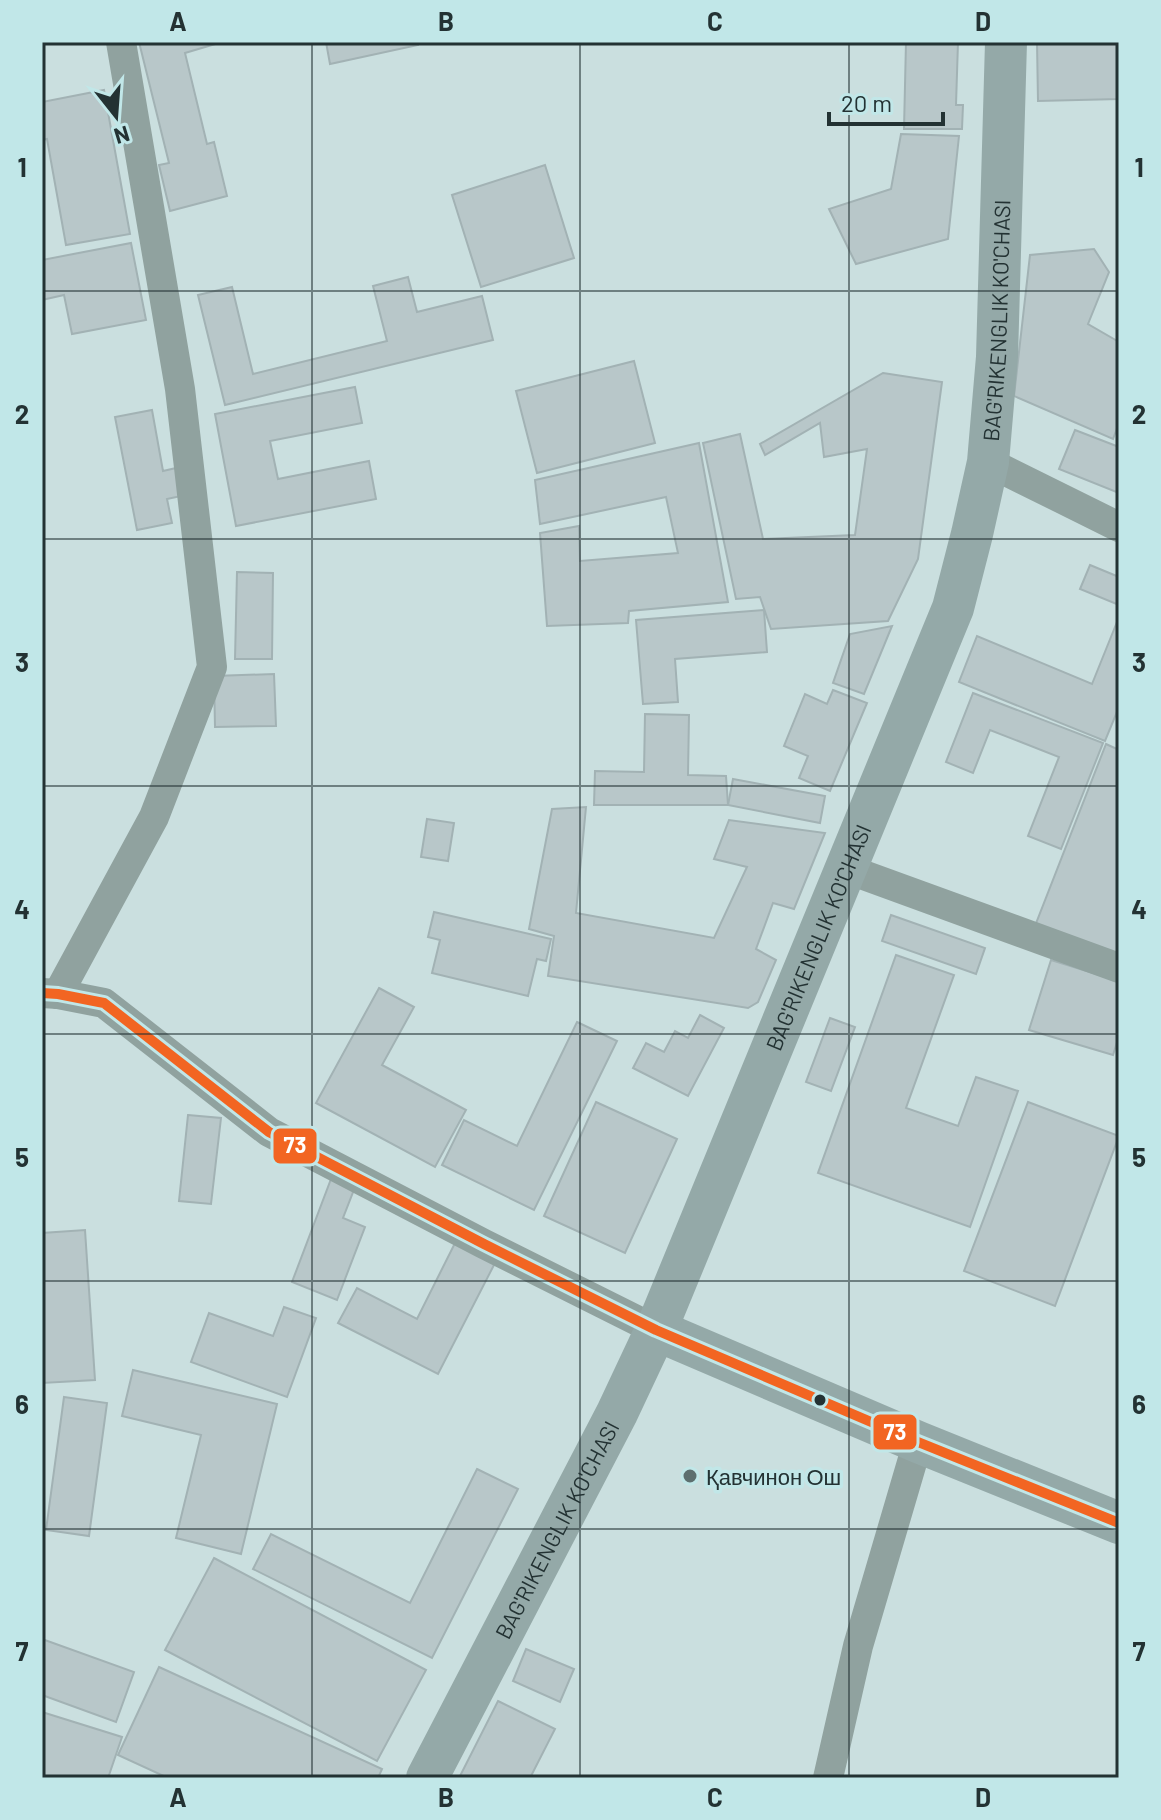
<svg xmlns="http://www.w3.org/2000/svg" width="1161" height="1820" font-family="Barlow,sans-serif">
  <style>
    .building { fill: #b8c7c9; stroke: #a2b2b4; stroke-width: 2 }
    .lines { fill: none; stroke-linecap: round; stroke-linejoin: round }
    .minor { stroke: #90a29f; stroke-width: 30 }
    .secondary { stroke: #94a9a8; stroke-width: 42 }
    .bus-1-casing { stroke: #c1e7e8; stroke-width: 16 }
    .bus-1 { stroke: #f26522; stroke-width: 10 }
    .grid { fill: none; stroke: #233233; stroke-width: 2; stroke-opacity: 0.55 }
    .bus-dot { fill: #233233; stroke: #c1e7e8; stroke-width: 3 }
    .poi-dot { fill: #5d6f6f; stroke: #c1e7e8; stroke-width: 3 }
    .labels { text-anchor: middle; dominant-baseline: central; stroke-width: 7; stroke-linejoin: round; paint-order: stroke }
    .street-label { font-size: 22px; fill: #233233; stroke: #c1e7e8 }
    .poi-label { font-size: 22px; fill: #233233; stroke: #c1e7e8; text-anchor: start }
    .line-badge { stroke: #c1e7e8; stroke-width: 3 }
    .badge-label { font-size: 22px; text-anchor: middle; font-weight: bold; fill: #fff }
    .neatline { fill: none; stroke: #233233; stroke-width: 3 }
    .grid-label { font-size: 26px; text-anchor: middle; font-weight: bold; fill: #233233 }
  </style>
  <rect width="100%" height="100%" fill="#cadfdf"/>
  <g class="building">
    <path d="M139 42H222L185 53 207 144 214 142 227 196 170 211 159 165 169 163Z"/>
    <path d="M326 42H418V45L330 64Z"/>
    <path d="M906 42H958L956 105H963L962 129H904Z"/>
    <path d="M1037 42H1119V99L1038 101Z"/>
    <path d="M104 90 130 234 66 245 47 139 42 140V102Z"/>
    <path d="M901 134 959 136 948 239 856 264 829 209 891 189Z"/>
    <path d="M545 165 574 258 481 287 452 195Z"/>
    <path d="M131 243 146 320 72 334 64 295 42 300V260Z"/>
    <path d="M1094 249 1109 272 1088 324 1119 342V423L1113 439 1014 396 1030 255Z"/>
    <path d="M408 277 417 312 482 296 493 340 225 405 198 295 232 287 253 374 387 341 373 286Z"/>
    <path d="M634 361 655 443 537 473 516 391Z"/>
    <path d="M883 373 942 382 918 559 888 621 771 629 760 597 736 599 703 443 740 434 763 539 855 535 867 449 824 457 820 423 765 455 760 444Z"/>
    <path d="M355 387 362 423 270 441 278 479 369 461 376 499 236 526 215 414Z"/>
    <path d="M152 410 163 471 176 468 181 496 167 499 172 523 137 530 115 417Z"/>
    <path d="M1075 430 1119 447V493L1059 469Z"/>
    <path d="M699 443 728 602 629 611 628 623 547 626 540 533 579 526 580 561 678 553 666 497 540 524 535 480Z"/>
    <path d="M1090 565 1119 577V605L1080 589Z"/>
    <path d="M237 572 273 573 272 659H235Z"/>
    <path d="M764 610 767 652 675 659 678 702 643 704 636 620Z"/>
    <path d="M1119 617V707L1105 741 959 682 977 636 1092 684Z"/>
    <path d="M892 626 864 694 833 683 850 634Z"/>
    <path d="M274 674 276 726 215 727 214 676Z"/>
    <path d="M833 690 867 703 830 791 799 778 808 756 784 746 805 694 827 704Z"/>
    <path d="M973 693 1103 743 1061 849 1028 836 1059 757 990 730 973 773 946 762Z"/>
    <path d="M645 714 689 715 688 775 726 776 728 805H594L595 771 644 772Z"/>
    <path d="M1106 744 1119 750V958L1035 926Z"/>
    <path d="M733 779 825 796 820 823 728 805Z"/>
    <path d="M586 807 576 913 714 938 747 867 714 859 729 820 825 833 794 909 773 903 756 949 776 960 758 1002 748 1008 548 976 554 936 529 929 552 809Z"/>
    <path d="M427 819 454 823 448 861 421 857Z"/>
    <path d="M434 912 551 939 546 961 537 959 528 996 432 973 440 940 428 937Z"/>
    <path d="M891 915 985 948 976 974 882 941Z"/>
    <path d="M896 955 954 975 906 1108 958 1126 976 1077 1018 1091 970 1227 818 1173Z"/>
    <path d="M1051 960 1119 981V1036L1113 1055 1029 1030Z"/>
    <path d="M379 988 414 1007 382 1065 466 1110 435 1167 316 1103Z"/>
    <path d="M700 1015 724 1028 688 1096 633 1068 646 1043 664 1052 675 1031 688 1038Z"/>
    <path d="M830 1018 855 1027 831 1091 806 1082Z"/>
    <path d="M577 1022 617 1041 534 1210 442 1165 464 1120 517 1146Z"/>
    <path d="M596 1102 677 1139 625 1253 544 1216Z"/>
    <path d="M1028 1102 1119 1136 1055 1306 964 1271Z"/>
    <path d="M188 1115 221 1118 211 1204 179 1201Z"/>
    <path d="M331 1179 355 1187 343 1218 365 1227 337 1300 292 1282Z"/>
    <path d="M85 1230 95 1380 42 1383V1233Z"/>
    <path d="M455 1243 495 1263 438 1374 338 1323 357 1288 417 1319Z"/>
    <path d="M284 1307 316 1318 287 1397 191 1362 209 1313 273 1336Z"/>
    <path d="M133 1370 277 1404 241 1554 176 1538 201 1435 122 1416Z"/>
    <path d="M64 1397 107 1403 89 1536 46 1530Z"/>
    <path d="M477 1469 518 1489 432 1658 253 1569 271 1534 410 1603Z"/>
    <path d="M214 1558 426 1670 377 1761 165 1650Z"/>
    <path d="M42 1639 134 1672 116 1722 42 1695Z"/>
    <path d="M526 1649 574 1669 560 1702 513 1681Z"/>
    <path d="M159 1667 382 1769 378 1778H168L118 1755Z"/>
    <path d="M498 1701 555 1729 530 1778H459Z"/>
    <path d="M42 1712 122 1737 108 1778H49L42 1776Z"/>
  </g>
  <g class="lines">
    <g class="minor">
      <path d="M988 462 1119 527"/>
      <path d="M847 869 1119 968"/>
      <path d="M42 993 58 994 104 1003 269 1132 484 1244 656 1330"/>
      <path d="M58 994 154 817 212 667 180 389 121 42"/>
      <path d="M828 1778 858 1646 918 1442"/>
    </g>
    <g class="secondary">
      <path d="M656 1330 918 1442 1119 1523"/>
      <path id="s1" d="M427 1778 617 1413 656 1330 953 608 972 534 988 462 997 357 1006 42"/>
    </g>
    <defs>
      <path id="bus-1" d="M42 993 58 994 104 1003 269 1132 484 1244 656 1330 918 1442 1119 1523"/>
    </defs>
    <use href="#bus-1" class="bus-1-casing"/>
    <use href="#bus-1" class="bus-1"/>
  </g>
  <path class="grid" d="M312 42V1778M580 42V1778M849 42V1778M42 291H1119M42 539H1119M42 786H1119M42 1034H1119M42 1281H1119M42 1529H1119"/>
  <circle class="bus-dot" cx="820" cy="1400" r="7"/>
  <circle class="poi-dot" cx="690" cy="1476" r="8"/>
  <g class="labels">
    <g class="street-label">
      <text stroke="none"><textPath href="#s1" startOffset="1576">BAG'RIKENGLIK KO'CHASI</textPath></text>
      <text stroke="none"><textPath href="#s1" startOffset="928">BAG'RIKENGLIK KO'CHASI</textPath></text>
      <text stroke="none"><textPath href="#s1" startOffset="280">BAG'RIKENGLIK KO'CHASI</textPath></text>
    </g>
    <g class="poi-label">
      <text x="706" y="1476">Қавчинон Ош</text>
    </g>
  </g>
  <g class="line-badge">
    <rect x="272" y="1127" width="46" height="38" rx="8" fill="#f26522"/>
    <rect x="872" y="1413" width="46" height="38" rx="8" fill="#f26522"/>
  </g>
  <g class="badge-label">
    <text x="295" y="1153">73</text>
    <text x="895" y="1440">73</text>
  </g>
  <rect width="1161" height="1820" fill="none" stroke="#c1e7e8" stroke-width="88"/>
  <g transform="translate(116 116) rotate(163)" stroke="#c1e7e8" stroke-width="6" paint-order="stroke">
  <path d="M0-6L14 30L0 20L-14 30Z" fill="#233233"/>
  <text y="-12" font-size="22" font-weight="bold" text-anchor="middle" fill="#233233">N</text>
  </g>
  <path d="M829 112v12h114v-12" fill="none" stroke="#233233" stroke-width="4"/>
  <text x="841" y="112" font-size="24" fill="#233233" stroke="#c1e7e8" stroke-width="6" paint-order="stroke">20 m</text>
  <rect x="44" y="44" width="1073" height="1732" class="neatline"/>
  <g class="grid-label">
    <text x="178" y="31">A</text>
    <text x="446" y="31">B</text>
    <text x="715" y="31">C</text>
    <text x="983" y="31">D</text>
    <text x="22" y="177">1</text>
    <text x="1139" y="177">1</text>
    <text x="22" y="424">2</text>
    <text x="1139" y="424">2</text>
    <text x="22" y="672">3</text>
    <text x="1139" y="672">3</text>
    <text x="22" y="919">4</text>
    <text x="1139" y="919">4</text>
    <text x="22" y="1167">5</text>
    <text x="1139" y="1167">5</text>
    <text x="22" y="1414">6</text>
    <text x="1139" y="1414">6</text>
    <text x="22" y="1661">7</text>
    <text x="1139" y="1661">7</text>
    <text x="178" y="1807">A</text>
    <text x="446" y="1807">B</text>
    <text x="715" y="1807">C</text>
    <text x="983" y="1807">D</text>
  </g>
</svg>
